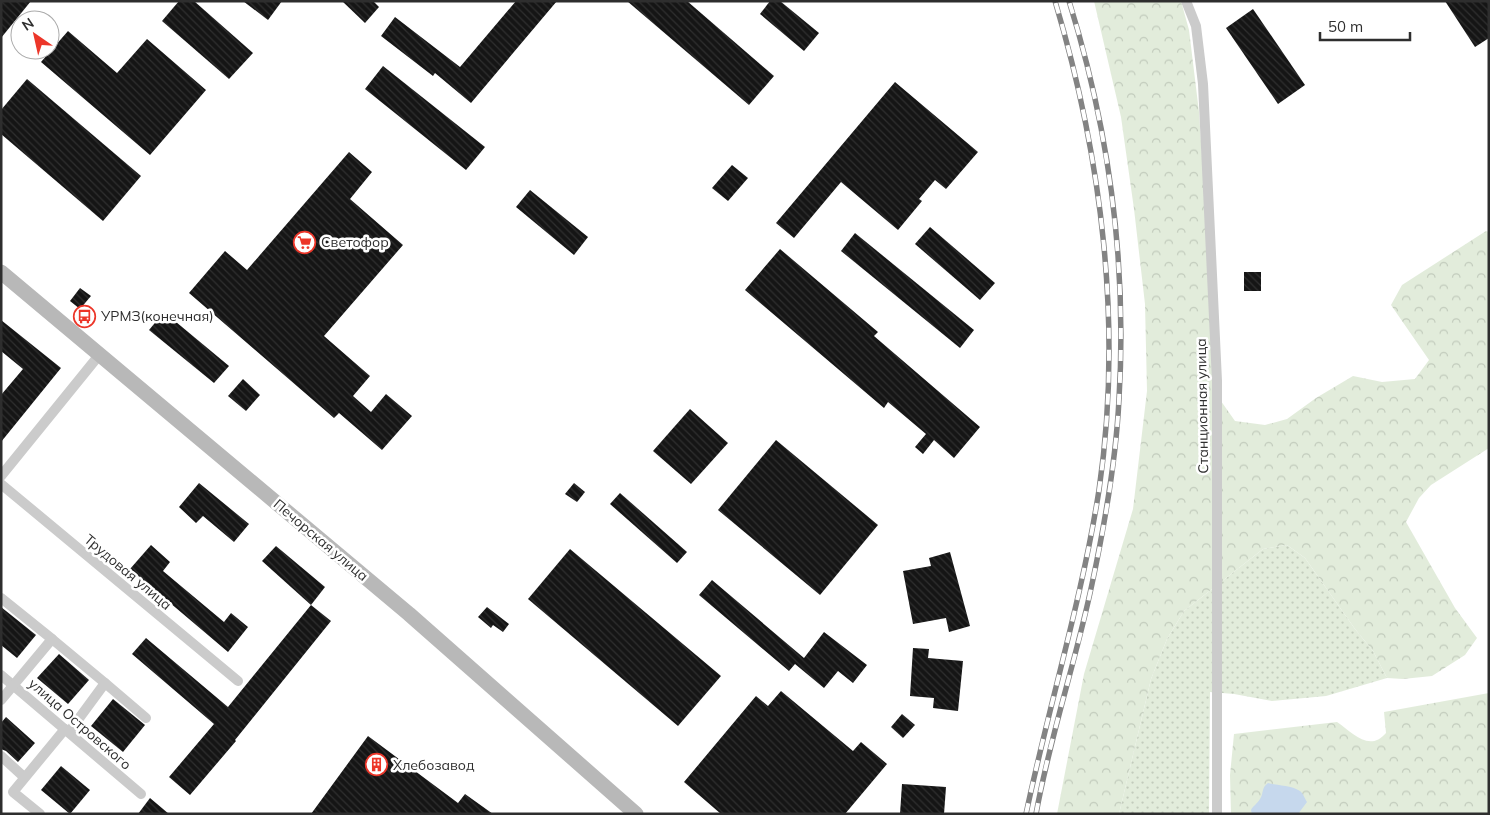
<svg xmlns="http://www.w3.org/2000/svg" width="1490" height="815" font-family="Mulish,sans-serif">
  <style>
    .grass { fill: url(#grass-dots) }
    .forest { fill: url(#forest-crowns) }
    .water { fill: #c6d8ed }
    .building { fill: url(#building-back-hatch) }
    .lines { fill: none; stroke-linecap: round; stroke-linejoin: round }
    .street { stroke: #cbcbcb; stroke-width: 10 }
    .secondary { stroke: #b8b8b8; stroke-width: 15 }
    .rail-casing { stroke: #838383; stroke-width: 5.5 }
    .rail { stroke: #fff; stroke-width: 4; stroke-dasharray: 11; stroke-linecap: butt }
    .labels { text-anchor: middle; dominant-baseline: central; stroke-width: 5; stroke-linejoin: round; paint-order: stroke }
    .poi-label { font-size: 14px; fill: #2e2e2e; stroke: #fff; text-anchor: start }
    .street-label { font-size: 14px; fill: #2e2e2e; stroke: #fff }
  </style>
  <defs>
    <pattern id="grass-dots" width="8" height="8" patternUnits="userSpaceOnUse" patternTransform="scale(1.25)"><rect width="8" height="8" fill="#e2ecdb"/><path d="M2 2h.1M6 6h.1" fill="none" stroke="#c2cbbc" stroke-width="1.8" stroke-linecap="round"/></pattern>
    <pattern id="forest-crowns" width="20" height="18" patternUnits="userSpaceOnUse" patternTransform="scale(1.25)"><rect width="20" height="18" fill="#e2ecdb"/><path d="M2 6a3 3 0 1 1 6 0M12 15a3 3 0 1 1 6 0" fill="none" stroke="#c2cbbc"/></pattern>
    <pattern id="building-back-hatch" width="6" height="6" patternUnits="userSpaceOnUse" patternTransform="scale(1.25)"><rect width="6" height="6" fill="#151515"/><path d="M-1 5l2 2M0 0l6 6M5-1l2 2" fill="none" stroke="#2f2f2f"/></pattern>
  </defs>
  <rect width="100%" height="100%" fill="#fff"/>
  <path class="grass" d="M1287 545 1305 558 1355 629 1373 651 1387 678 1326 696 1272 701 1234 694 1210 692 1209 814H1119L1151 679 1167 639 1184 611 1263 549Z"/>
  <g class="forest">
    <path d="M1094 1H1181L1189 30 1199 112 1216 362V394L1235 421 1265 425 1287 419 1316 398 1353 376 1382 382 1415 379 1429 360 1391 305 1402 285 1486 231 1489 232V448L1431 485 1419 498 1406 522 1455 608 1477 638 1465 655 1432 676 1403 679 1387 678 1373 651 1355 629 1305 558 1287 545 1263 549 1184 611 1167 639 1151 679 1119 814H1057L1084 674 1133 509 1147 391 1145 304 1134 209 1121 117Z"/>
    <path d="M1489 693V814H1231L1230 775 1234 734 1337 722C1352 732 1369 753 1386 733L1384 712Z"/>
  </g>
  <path class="water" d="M1268 783C1278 786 1291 785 1300 791 1303 793 1305 799 1307 802L1298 814H1252L1251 810C1253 806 1257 804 1260 799 1264 793 1261 788 1268 783Z"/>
  <g class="building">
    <path d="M1 1H31L1 38Z"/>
    <path d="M179 1H194L253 53 229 79 162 21Z"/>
    <path d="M243 1H282L268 20Z"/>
    <path d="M342 1H373L379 7 365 23Z"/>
    <path d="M516 1H557L471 103 435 73 433 76 381 36 395 17 460 67Z"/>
    <path d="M627 1H687L774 76 749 105Z"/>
    <path d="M770 1H780L819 33 804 51 760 14Z"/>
    <path d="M1445 1H1489V38L1475 47Z"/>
    <path d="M1253 9 1305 85 1278 104 1226 28Z"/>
    <path d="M68 31 117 73 147 39 206 90 150 155 41 62Z"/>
    <path d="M383 66 485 147 466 170 365 89Z"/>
    <path d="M27 79 141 176 103 221 1 134V110Z"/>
    <path d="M895 82 978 152 946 189 935 180 919 199 922 201 898 230 841 182 794 238 776 223Z"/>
    <path d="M349 152 372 172 350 199 403 245 324 336 370 376 353 396 371 412 386 394 412 416 382 450 339 413 334 418 189 293 225 251 247 270Z"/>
    <path d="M732 165 748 178 728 201 712 188Z"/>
    <path d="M530 190 588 237 574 255 516 207Z"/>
    <path d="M930 227 995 283 980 300 915 244Z"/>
    <path d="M855 233 974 330 960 348 841 251Z"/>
    <path d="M780 249 878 332 874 336 980 427 954 458 934 440 923 454 915 447 926 434 888 402 884 408 745 290Z"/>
    <rect x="1244" y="272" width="17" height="19"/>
    <path d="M80 288 91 296 80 309 70 301Z"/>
    <path d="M164 312 229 366 214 383 149 330Z"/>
    <path d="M1 320 61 368 1 442V395L23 369 1 351Z"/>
    <path d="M243 379 260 395 246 411 228 396Z"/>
    <path d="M690 409 728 443 691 484 653 451Z"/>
    <path d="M776 440 878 525 820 595 718 510Z"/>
    <path d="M199 483 249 524 234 542 203 516 196 523 179 507Z"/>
    <path d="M574 483 585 492 577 502 565 494Z"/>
    <path d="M620 493 687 552 677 563 610 504Z"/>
    <path d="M151 545 170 562 163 571 224 622 231 613 248 627 228 652 130 569Z"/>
    <path d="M276 546 325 587 311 605 262 561Z"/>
    <path d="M570 549 721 676 678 726 528 599Z"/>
    <path d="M950 552 970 626 949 632 946 618 913 624 903 571 931 566 929 558Z"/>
    <path d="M712 580 804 658 824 632 867 665 853 683 838 671 824 688 795 664 789 671 699 595Z"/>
    <path d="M311 605 331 621 235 740 236 741 190 795 169 777 214 724 132 654 146 638 228 707Z"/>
    <path d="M1 607 36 635 17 658 1 645Z"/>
    <path d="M487 607 509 624 503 632 493 625 491 628 478 617Z"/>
    <path d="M913 648 929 649 928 658 963 661 958 711 933 708 934 698 910 696Z"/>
    <path d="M59 654 89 680 68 704 37 678Z"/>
    <path d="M781 691 853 751 861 742 887 764 845 814H721L684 782 756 696 768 706Z"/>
    <path d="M113 699 145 725 123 752 91 726Z"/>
    <path d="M902 714 915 725 903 738 891 727Z"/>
    <path d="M6 717 35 743 18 762 6 751 1 749V723Z"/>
    <path d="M368 736 458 803 465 794 493 814H311Z"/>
    <path d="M61 766 90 790 70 814 41 790Z"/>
    <path d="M902 784 946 787 944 814H900Z"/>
    <path d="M150 798 169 814H138Z"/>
  </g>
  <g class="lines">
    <g class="street">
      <path d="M1186 1 1196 26 1203 84 1217 381V814"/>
      <path d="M1 476 100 354"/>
      <path d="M1 484 238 681"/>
      <path d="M1 598 52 639"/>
      <path d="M1 675 141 794"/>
      <path d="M1 700 52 639 105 683"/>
      <path d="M69 732 105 683 146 718"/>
      <path d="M1 756 24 777"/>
      <path d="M40 814 13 792 65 729"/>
    </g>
    <path class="secondary" d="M1 272 409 614 636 814"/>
    <defs>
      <g id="rail">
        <path d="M1026 814C1049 705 1082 599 1099 490 1123 327 1102 158 1055 1"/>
        <path d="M1036 814C1050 736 1076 661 1092 584 1105 523 1116 461 1119 399 1127 265 1109 129 1069 1"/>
      </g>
    </defs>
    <use href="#rail" class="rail-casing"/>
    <use href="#rail" class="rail"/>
  </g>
  <defs>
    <symbol id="supermarket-ring" viewBox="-11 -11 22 22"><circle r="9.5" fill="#fff" stroke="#ec3629" stroke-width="1.5"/><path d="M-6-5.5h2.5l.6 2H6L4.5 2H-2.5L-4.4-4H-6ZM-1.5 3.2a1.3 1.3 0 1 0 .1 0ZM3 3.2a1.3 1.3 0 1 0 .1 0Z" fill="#ec3629"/></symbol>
    <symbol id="bus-ring" viewBox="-11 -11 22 22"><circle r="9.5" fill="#fff" stroke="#ec3629" stroke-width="1.5"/><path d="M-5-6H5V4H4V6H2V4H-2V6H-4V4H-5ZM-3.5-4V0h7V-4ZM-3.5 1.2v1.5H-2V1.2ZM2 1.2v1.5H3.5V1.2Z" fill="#ec3629"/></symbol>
    <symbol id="building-ring" viewBox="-11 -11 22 22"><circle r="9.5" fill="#fff" stroke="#ec3629" stroke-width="1.5"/><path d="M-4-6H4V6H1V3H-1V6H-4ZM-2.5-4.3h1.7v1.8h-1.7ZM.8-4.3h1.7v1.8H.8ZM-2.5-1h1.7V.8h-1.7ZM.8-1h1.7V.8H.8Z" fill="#ec3629"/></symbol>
  </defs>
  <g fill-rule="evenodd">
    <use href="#supermarket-ring" x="292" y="230" width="25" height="25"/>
    <use href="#bus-ring" x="72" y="304" width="25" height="25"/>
    <use href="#building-ring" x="364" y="752" width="25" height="25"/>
  </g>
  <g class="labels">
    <g class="poi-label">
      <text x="321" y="242">Светофор</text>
      <text x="101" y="316">УРМЗ(конечная)</text>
      <text x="393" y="765">Хлебозавод</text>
    </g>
    <g class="street-label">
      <text transform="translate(1202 406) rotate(-91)">Станционная улица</text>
      <text transform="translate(321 540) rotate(40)">Печорская улица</text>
      <text transform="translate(128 572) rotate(40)">Трудовая улица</text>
      <text transform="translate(80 724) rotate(41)">улица Островского</text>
    </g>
  </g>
  <rect width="1490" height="815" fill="none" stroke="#2e2e2e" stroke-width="5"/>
  <g transform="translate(35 35) rotate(326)"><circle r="24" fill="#ffffff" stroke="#ababab"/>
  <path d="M0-4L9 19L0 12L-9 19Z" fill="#ec3629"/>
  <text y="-8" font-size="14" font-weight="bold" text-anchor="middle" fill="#2e2e2e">N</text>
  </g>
  <path d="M1320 32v8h90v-8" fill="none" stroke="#2e2e2e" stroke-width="2.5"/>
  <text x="1328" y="32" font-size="15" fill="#2e2e2e" stroke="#ffffff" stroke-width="4" paint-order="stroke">50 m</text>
</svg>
